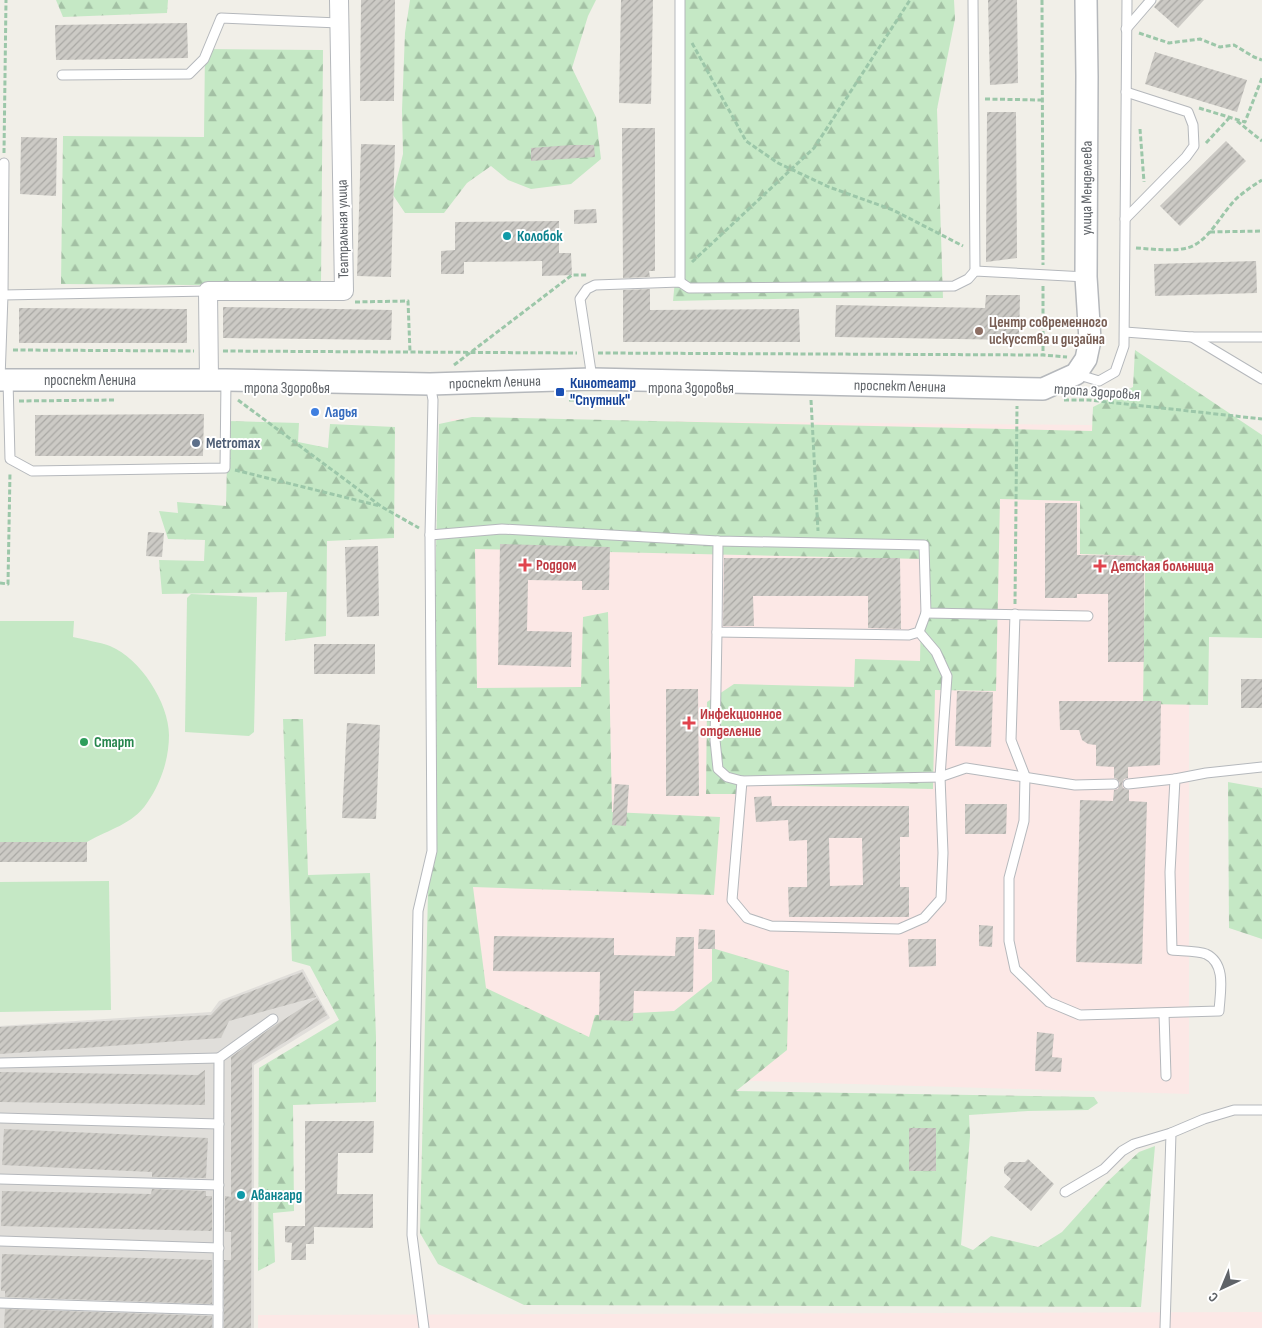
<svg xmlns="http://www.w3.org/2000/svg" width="1262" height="1328" font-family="'Sofia Sans Condensed',sans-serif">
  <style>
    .industrial { fill: #e0deda }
    .medical { fill: #fce8e6 }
    .forest { fill: url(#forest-firs) }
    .pitch { fill: #c5e8c5 }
    .building { fill: url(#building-hatch); fill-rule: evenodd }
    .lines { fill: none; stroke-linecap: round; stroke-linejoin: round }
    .service-casing { stroke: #b5b8bc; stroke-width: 11 }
    .minor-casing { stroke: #b5b8bc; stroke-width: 20 }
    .tertiary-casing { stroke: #b5b8bc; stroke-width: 24 }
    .path { stroke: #9cc7a9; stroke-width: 3; stroke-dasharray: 5 2.5; stroke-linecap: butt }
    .service { stroke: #fff; stroke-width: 9 }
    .minor { stroke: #fff; stroke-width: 18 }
    .tertiary { stroke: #fff; stroke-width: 21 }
    .culture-dot { fill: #0f9aa8; stroke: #fff; stroke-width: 2 }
    .education-dot { fill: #8d6e63; stroke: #fff; stroke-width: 2 }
    .transit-dot { fill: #1a4fb4; stroke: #fff; stroke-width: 2 }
    .shop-dot { fill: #3f7fe0; stroke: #fff; stroke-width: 2 }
    .service-dot { fill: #5c6f8a; stroke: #fff; stroke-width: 2 }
    .health-dot { fill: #e0444e; stroke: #fff; stroke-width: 2 }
    .leisure-dot { fill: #2e9e5b; stroke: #fff; stroke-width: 2 }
    .labels { text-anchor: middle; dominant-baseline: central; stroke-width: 4; stroke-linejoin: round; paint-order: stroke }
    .street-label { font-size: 15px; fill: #5f6368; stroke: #fff }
    .culture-label { font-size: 15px; font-weight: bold; fill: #0d838f; stroke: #fff; text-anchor: start }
    .education-label { font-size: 15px; font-weight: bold; fill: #785e54; stroke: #fff; text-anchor: start }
    .transit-label { font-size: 15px; font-weight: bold; fill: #164399; stroke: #fff; text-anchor: start }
    .shop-label { font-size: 15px; font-weight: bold; fill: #366cbe; stroke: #fff; text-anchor: start }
    .service-label { font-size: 15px; font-weight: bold; fill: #4e5e75; stroke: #fff; text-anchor: start }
    .health-label { font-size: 15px; font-weight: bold; fill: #be3a42; stroke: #fff; text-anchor: start }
    .leisure-label { font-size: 15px; font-weight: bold; fill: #27864d; stroke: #fff; text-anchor: start }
  </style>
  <defs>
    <pattern id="forest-firs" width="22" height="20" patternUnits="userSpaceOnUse" patternTransform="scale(1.25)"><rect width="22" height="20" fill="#c5e8c5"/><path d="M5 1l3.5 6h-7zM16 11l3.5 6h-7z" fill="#a3c0a4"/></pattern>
    <pattern id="building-hatch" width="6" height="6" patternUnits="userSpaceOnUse" patternTransform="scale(1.25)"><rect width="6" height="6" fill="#cccac5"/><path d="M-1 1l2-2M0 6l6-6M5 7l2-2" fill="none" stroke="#a9a8a4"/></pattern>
  </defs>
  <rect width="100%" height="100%" fill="#f1efe8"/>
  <path class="industrial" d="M303 969 330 1018 254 1065V1328H0V1026L211 1012 219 1001Z"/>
  <g class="medical">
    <path d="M451 419 1189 426V1094L451 1072Z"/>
    <path d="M1262 1312V1328H258V1315Z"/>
  </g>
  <g class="forest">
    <path d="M56 0H168L167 13 63 17Z"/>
    <path d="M410 0H596L588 16 572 68 596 117 601 159 571 184 531 189 508 180 491 166 467 183 444 213H405L393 195 403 154 402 110 405 33Z"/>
    <path d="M681 0H954L955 19 937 109 943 298H817L673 301 684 187Z"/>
    <path d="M205 49 323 50 321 286 61 284 63 136 204 137Z"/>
    <path d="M1135 350 1262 435V638L1209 637 1208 705 1143 704 1145 556 1080 554V501L1000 499 996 691 935 690 933 789 745 785V794H706L707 702 734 684 854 687 855 659 920 661 922 559 475 549 477 688 581 687 583 617 608 612 612 812 720 817 714 895 473 887 486 988 589 1037 595 1015 674 1011 712 981V948L789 971 787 1050 736 1091 1094 1097 1098 1103 1088 1110 1028 1111 969 1115 970 1136 961 1245 973 1250 991 1236 1038 1247 1062 1232 1106 1183 1139 1152 1155 1146 1141 1307 524 1305 438 1264 420 1233 439 424 472 417 1092 431 1093 407 1133 387Z"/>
    <path d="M228 421 299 423 298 442 328 448 330 424 395 427 394 538 327 541 326 636 285 641 287 592 162 594 159 560 204 561 205 540 168 539 159 511 178 513 177 502 226 506Z"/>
    <path d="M283 719H303L308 875 370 873 376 1037V1102L293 1105 294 1211 273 1213 275 1262 258 1271 259 1068 339 1020 310 966 292 961Z"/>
    <path d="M1228 782 1262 788V939L1229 928Z"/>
  </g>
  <g class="pitch">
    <path d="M191 594 257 597 254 732 249 736 185 732 187 598Z"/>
    <path d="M0 621H74L73 637C85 640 99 642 110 646 140 658 169 703 169 735 169 759 161 783 147 803 132 825 109 829 87 842V862H0Z"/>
    <path d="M109 881 111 1010 0 1012V882Z"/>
  </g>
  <g class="building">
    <path d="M361 0H395L394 101H360Z"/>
    <path d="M621 0H653L651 104 619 103Z"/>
    <path d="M988 0H1017L1018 83 990 85Z"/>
    <path d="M1160 0H1204L1178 28 1154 7Z"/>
    <path d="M187 23 188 58 56 60 55 25Z"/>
    <path d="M1155 52 1247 80 1237 112 1145 84Z"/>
    <path d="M987 112H1016L1017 258 986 262Z"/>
    <path d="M622 128H655V271H649L650 277 623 278Z"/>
    <path d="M21 137 57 138 56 196 20 194Z"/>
    <path d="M1226 141 1246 161 1180 226 1160 206Z"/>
    <path d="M361 144 395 145 391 277 357 276Z"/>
    <path d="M571 145H594L595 157 531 161V148Z"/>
    <path d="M596 209 597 223 574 224V210Z"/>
    <path d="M559 221V253H571L572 275 542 276V261L464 262V274H441V251L455 250V222Z"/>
    <path d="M1256 261 1257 293 1155 296 1154 264Z"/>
    <path d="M650 289V310L799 309 800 342H623V290Z"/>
    <path d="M986 295H1020L1019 340 835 337 836 305 985 308Z"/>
    <path d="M223 307 392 310 391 340 223 338Z"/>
    <path d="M19 308 187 309V343H19Z"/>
    <path d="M204 414 203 456H35V415Z"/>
    <path d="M1045 503H1077V555L1144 556V662H1108V594H1077V598H1045Z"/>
    <path d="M148 532 164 533 162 557 146 556Z"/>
    <path d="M500 544 610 547 609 590H582V581L528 580 527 631 572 632 571 667 498 665Z"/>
    <path d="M378 546 379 616 347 617 345 547Z"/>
    <path d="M724 558H900L901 629 868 628V596H753L754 626H723Z"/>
    <rect x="314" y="644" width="61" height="30"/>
    <rect x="1241" y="679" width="21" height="29"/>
    <path d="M666 689H698L699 796H666Z"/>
    <path d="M957 691 993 692 991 747 955 746Z"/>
    <path d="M1059 701H1161L1160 765 1128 767V778L1124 779 1122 784 1123 788 1129 790V801L1147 802 1142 964 1076 962 1080 800 1113 801 1114 790 1118 789 1120 783 1117 779 1114 778V767L1096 766V745L1088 744 1082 740 1079 730H1060Z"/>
    <path d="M347 723 380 725 376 819 342 818Z"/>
    <path d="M615 784 629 785 626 826 612 825Z"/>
    <path d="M771 796 772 806H909V837H900V887H909V917H789L788 887H807V840L789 841 788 820 756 822 754 797ZM829 838H862L863 885 830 886Z"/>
    <path d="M965 804H1007L1006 834H965Z"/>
    <rect x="0" y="842" width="87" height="20"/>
    <path d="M979 925 993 926 992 947 979 946Z"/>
    <path d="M699 929 715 930V949H698Z"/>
    <path d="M494 936 614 938V955L675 956 676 937H694L693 992 634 991 633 1021 599 1020 600 972 493 971Z"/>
    <path d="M908 939H936V966L909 967Z"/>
    <path d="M302 972 316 997 229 1021 221 1038 0 1054V1027L211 1015 223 1002Z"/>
    <path d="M317 998 327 1015 252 1063 251 1328H224V1260H231V1232H225V1196L231 1197V1057L271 1028Z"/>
    <path d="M1037 1032 1054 1034 1052 1057 1062 1058 1061 1072 1035 1071Z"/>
    <path d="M205 1070V1105L0 1102V1072L198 1075Z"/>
    <path d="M305 1121H374L373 1153H338L337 1194H373V1228L314 1227V1244H306V1260H291L292 1243 285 1242V1226H305Z"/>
    <rect x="909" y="1128" width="27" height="43"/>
    <path d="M4 1129 208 1138 206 1178 152 1177V1172L2 1165Z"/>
    <path d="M1028 1159 1054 1184 1031 1211 1004 1187 1011 1179 1004 1173V1167L1009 1162H1025Z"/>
    <path d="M152 1189 206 1191V1196H212V1231L1 1226 2 1191 151 1194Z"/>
    <path d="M2 1254 212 1260V1304L5 1297V1291H1Z"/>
    <path d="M5 1309 212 1316V1328H4Z"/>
  </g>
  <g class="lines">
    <defs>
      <g id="service">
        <path d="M680 0V282"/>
        <path d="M973 0 975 271"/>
        <path d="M1126 29 1151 0"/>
        <path d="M62 75 189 74 204 59 221 18 339 23"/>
        <path d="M1125 219 1186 157 1194 146 1193 125 1188 112 1126 92"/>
        <path d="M0 295H3L4 163"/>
        <path d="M1125 332 1192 337 1262 379"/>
        <path d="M1192 337H1262"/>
        <path d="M1076 374 1099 381 1115 372 1124 346 1127 0"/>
        <path d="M592 378 580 299 587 289 595 285 680 282 689 288 954 286 968 279 975 271 1086 277"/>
        <path d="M0 379 3 295 208 291"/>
        <path d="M8 380 10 459 32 471 225 468 226 380"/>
        <path d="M430 535 502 529 718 541 924 545 926 613 1088 616"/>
        <path d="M718 541 717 632 909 635 919 632 926 613"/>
        <path d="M1015 614 1011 740 1025 776 1024 821 1009 878V941L1015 969 1049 1002 1080 1015 1219 1011C1220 993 1227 964 1206 954 1199 951 1180 951 1172 950L1170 872 1175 779 1206 773 1262 767"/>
        <path d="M717 632 715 740 718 769 727 777 742 781 940 777 966 768 1075 785 1114 784"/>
        <path d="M742 781 732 900 747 918 771 926 899 929 924 918 941 899 943 853 940 777 947 676 936 652 919 632"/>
        <path d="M1128 784 1175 779"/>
        <path d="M1164 1014 1166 1076"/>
        <path d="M0 1063 219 1058"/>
        <path d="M0 1118 219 1124"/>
        <path d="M0 1179 219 1185"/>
        <path d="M1065 1192 1104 1169 1122 1151 1134 1144 1171 1133"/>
        <path d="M0 1241 219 1248"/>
        <path d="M0 1303 218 1310"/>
        <path d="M218 1328 219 1058 273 1019"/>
        <path d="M424 1328 412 1235 418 911 432 851 430 535 433 400 430 384"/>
        <path d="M1165 1328 1171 1133 1204 1119 1234 1110H1262"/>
      </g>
      <path id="minor" d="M209 381 208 291H344L339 0"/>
      <g id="tertiary">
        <path id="s1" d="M0 380H226L430 384 592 379 1043 389 1076 374 1086 359 1090 340 1086 277 1087 76 1086 0"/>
      </g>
    </defs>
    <use href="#service" class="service-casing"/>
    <use href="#minor" class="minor-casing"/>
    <use href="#tertiary" class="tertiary-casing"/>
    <g class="path">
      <path d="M1042 0 1043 265"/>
      <path d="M1139 33 1169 43 1200 39 1220 47 1234 45 1254 57 1262 60"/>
      <path d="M692 43 746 141 778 163 829 187 893 210 963 246"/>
      <path d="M985 99 1042 100"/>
      <path d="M1199 108 1245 122 1262 78"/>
      <path d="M1237 121 1262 141"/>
      <path d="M1140 129 1144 182"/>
      <path d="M1206 143 1230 117"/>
      <path d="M4 153 6 0"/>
      <path d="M1210 232 1262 231"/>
      <path d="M1136 248C1151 249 1167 251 1182 249 1208 246 1220 214 1237 198 1245 191 1254 185 1262 180"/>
      <path d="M692 262 814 148 910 0"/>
      <path d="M1043 286V355"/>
      <path d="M355 302 408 301 410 352"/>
      <path d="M13 350 194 351"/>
      <path d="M223 351 577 353"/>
      <path d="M598 353 1043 355 1067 357"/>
      <path d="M454 365 572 275H587"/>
      <path d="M238 400 382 507 419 528"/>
      <path d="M569 400H620"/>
      <path d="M811 400 818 531"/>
      <path d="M1064 400H1089L1262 419"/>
      <path d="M19 401 115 400"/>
      <path d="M235 470 380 506"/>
      <path d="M0 583 8 584 10 472"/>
      <path d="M1015 604 1017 406"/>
    </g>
    <use href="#service" class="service"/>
    <use href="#minor" class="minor"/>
    <use href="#tertiary" class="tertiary"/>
  </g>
  <g class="culture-dot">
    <circle cx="507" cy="236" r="5"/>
    <circle cx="241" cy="1195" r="5"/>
  </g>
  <circle class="education-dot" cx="979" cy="331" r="5"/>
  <rect class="transit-dot" x="555" y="387" width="10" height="10" rx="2.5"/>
  <circle class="shop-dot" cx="315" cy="412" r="5"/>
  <circle class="service-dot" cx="196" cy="443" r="5"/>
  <g class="health-dot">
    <path d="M522.5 557.5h5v5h5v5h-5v5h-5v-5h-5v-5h5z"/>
    <path d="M1097.5 558.5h5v5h5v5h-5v5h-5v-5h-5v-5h5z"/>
    <path d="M686.5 715.5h5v5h5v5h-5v5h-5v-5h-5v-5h5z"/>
  </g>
  <circle class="leisure-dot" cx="84" cy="742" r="5"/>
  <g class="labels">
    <g class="street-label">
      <text stroke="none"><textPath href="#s1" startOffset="1269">улица Менделеева</textPath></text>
      <text transform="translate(343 229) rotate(-91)">Театральная улица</text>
      <text stroke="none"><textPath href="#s1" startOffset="90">проспект Ленина</textPath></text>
      <text stroke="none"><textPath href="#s1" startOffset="495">проспект Ленина</textPath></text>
      <text stroke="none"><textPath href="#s1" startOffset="900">проспект Ленина</textPath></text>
      <text x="287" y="388">тропа Здоровья</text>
      <text x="691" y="388">тропа Здоровья</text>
      <text transform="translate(1097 392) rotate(4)">тропа Здоровья</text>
    </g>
    <g class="culture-label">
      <text x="517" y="236">Колобок</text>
      <text x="251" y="1195">Авангард</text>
    </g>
    <g class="education-label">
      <text x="989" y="322">Центр современного<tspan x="989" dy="17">искусства и дизайна</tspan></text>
    </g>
    <g class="transit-label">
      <text x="570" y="383">Кинотеатр<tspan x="570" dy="17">"Спутник"</tspan></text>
    </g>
    <g class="shop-label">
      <text x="325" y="412">Ладья</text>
    </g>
    <g class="service-label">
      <text x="206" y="443">Metromax</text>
    </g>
    <g class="health-label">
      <text x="536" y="565">Роддом</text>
      <text x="1111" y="566">Детская больница</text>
      <text x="700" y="714">Инфекционное<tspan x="700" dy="17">отделение</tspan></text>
    </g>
    <g class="leisure-label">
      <text x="94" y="742">Старт</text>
    </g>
  </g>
  <g transform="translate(1222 1288) rotate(224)" stroke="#ffffff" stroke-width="4" paint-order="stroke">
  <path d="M0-4L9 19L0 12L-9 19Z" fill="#5f6368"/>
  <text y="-8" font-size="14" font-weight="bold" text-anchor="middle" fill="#5f6368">С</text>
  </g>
</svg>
